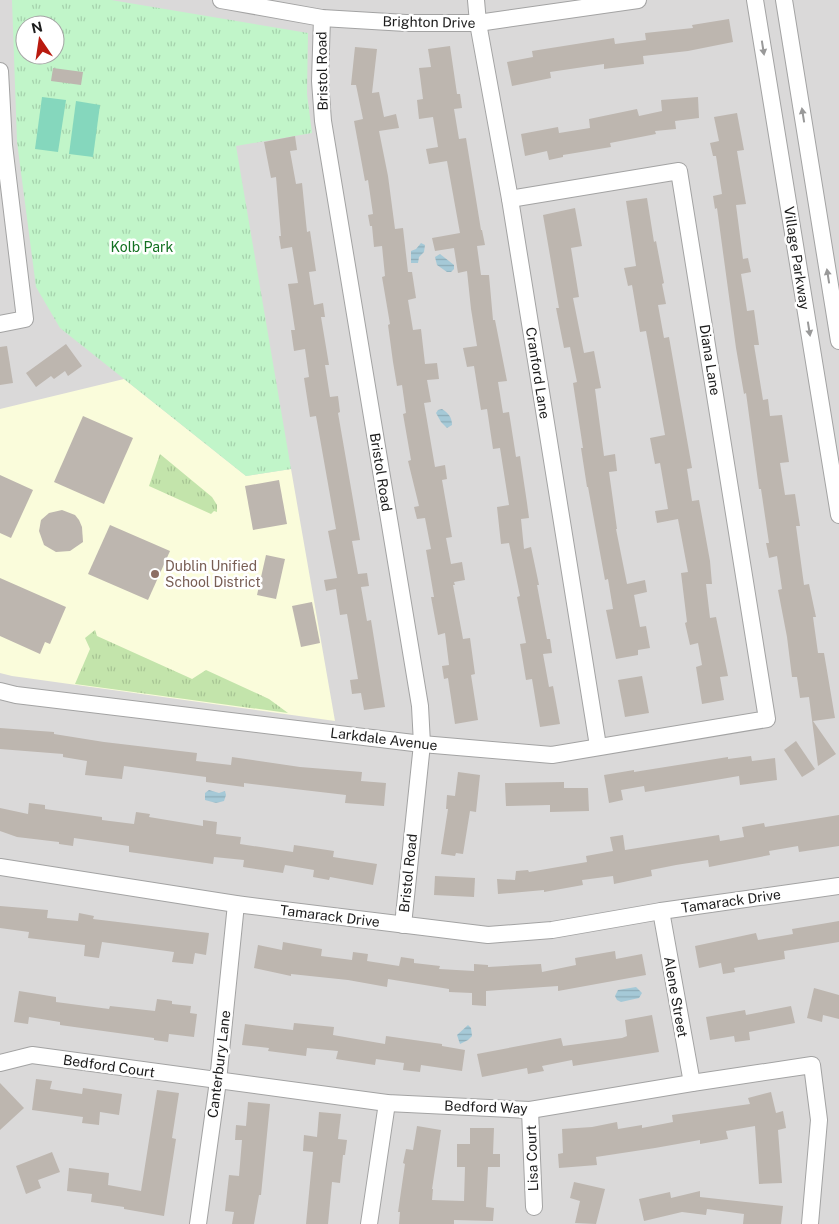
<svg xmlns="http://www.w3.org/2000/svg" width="839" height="1224" font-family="'Public Sans',sans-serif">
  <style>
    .residential { fill: #dad9d9; fill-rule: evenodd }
    .education { fill: #fafcdb }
    .grass { fill: url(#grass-tufts) }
    .park { fill: url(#park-tufts); fill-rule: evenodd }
    .pitch { fill: #85d7bd }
    .water { fill: url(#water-rules) }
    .building { fill: #bdb6af }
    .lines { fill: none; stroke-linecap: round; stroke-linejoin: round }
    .minor-casing { stroke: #a3a3a3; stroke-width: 18 }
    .minor { stroke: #fff; stroke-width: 16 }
    .oneway { fill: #999 }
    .education-dot { fill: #8d6e63; stroke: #fff; stroke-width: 2 }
    .labels { text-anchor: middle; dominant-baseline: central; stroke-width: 5; stroke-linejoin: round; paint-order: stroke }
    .street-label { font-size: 14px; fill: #1c1c1c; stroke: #fff }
    .park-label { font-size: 14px; fill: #137121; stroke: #fff }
    .education-label { font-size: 14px; fill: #785e54; stroke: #fff; text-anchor: start }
  </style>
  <defs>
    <pattern id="grass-tufts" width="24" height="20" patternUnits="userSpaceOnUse" patternTransform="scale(1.25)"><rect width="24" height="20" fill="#c3e4ab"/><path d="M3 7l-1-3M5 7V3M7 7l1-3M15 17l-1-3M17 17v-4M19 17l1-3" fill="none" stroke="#a7c393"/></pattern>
    <pattern id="park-tufts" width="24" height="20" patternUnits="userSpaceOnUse" patternTransform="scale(1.25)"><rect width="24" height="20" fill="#c1f5c9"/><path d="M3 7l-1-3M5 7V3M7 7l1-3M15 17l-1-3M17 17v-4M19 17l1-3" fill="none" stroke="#a5d1ac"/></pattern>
    <pattern id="water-rules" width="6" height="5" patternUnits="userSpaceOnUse" patternTransform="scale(1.25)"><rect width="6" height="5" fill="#a5c9d7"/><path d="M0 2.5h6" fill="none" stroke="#8dacb8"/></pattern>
  </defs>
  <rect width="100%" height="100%" fill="#edeae2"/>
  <path class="residential" d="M0 0H839V1224H0ZM25 25H55V55H25Z"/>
  <path class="education" d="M124 379 246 476 291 469 335 721 12 676 0 673V409Z"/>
  <g class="grass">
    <path d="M160 454 212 497 217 505V512L214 511 211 514 149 486Z"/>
    <path d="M95 630 97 636 190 678 192 679 206 670 269 699 288 713 75 684 90 649 85 638Z"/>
  </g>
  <path class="park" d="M12 0H111L308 33 307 94 312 133 236 146 291 469 246 476 60 328 36 287 17 142ZM25 25H55V55H25Z"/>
  <g class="pitch">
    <path d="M42 97 66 100 58 152 35 149Z"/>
    <path d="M76 101 100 105 93 157 69 154Z"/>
  </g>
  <g class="water">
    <path d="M421 243 425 245 424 252 419 257 418 263H411V251L416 249Z"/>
    <path d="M440 254 454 265V269L451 272H447L437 265 435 257Z"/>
    <path d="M442 409C448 413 452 417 452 425L447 428 441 422 436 413 438 410Z"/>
    <path d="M209 790 219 793 225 791 226 795 224 801 216 803 205 800V793Z"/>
    <path d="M636 987 642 993 639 998 621 1002 617 1000 615 996 618 990Z"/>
    <path d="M468 1025 471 1028 472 1036 468 1040 460 1044 457 1035Z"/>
  </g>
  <g class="building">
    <path d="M729 19 733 42 688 51 643 56 644 64 604 69V64L550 72 551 78 512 86 507 62 533 57 532 51 614 38 615 44 646 40 645 33 693 28 692 25Z"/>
    <path d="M450 46 457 94H460L462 108 454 109 459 139 466 138 481 230H482L485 245 477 246 481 275H489L493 320H495L507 381 498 382 503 413 509 412 516 457 520 456 527 503 529 518 521 519 524 549 531 547 539 585H537L547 639H550L552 653 543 654 549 687 553 686 560 724 540 727 532 679 526 680 520 644 526 643 517 597 520 596 509 543 501 544 497 507 509 505 500 448 493 449 487 409 481 410 474 366 467 367 463 348 477 346 471 309 467 271 458 273 454 248 435 251 432 238 460 233 447 161 429 164 426 149 438 147 433 117 419 119 417 100 423 99 419 68 431 67 428 49Z"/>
    <path d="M355 47 377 49 372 93 379 92 384 117 396 114 399 128 379 131 388 176 395 229 403 228 408 272H412L416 298 408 300 413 330 421 329 425 364 437 363 439 379 427 380 431 402 424 403 435 467 445 465 447 479 442 480 452 537 446 538 451 564 462 562 465 580 454 582 455 585H453L463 639 470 638 475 674 471 675 478 720 455 724 448 678 444 679 442 666 449 665 445 633 438 635 431 597H434L426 550 431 549 425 518 417 519 414 507 419 506 408 461 411 460 403 414 406 413 402 385 397 386 393 362 388 325 390 324 382 277 385 276 382 246 374 247 372 226H370L368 215 373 214 368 180 365 181 354 121 363 119 356 85H351Z"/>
    <path d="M53 68 83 72 81 85 51 81Z"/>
    <path d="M698 97 699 118 675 121 676 129 655 131 656 134 610 143 611 147 563 155V157L549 160 547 151 525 156 521 134 558 127 559 133 590 128 589 119 637 109 639 116 662 111 661 100Z"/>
    <path d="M737 113 744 150 737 151 746 204 736 205 743 259 748 258 751 272 741 274 745 298 747 311 754 310 759 345H754L763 400 768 399 770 416 782 415 789 462 780 463 785 495 795 494 800 526H796L804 585 809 584 813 603 816 617H813L818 653H824L835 718 813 721 836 754 818 766 809 697 800 698 797 677H792L787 637 778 590 782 589 777 556 769 558 766 543H769L761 489H759L746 393 744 394 736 348 717 208 715 209 713 196 722 194 716 156H713L710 143 719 141 714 117Z"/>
    <path d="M295 136 297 150 290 151 296 184 302 183 307 232 310 231 316 271 309 272 314 305 323 303 325 317H321L329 365H325L330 397 338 396 340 412 338 413 360 540 352 541 358 574 367 573 369 586 361 587 367 621 371 620 385 707 364 710 361 693 352 694 350 680 358 679 347 614 340 615 336 589 326 591 324 580 337 578 328 531 336 529 316 416 310 417 304 378 309 377 305 349 294 351 291 330H295L288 284 298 283 292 247 281 249 279 236H281L276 177 271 178 264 142Z"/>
    <path d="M647 198 654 242 656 241 664 283 662 284 666 304 658 305 664 338 669 337 692 468 687 469 692 501 699 500 710 561 712 584H706L710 618 716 617 728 676 720 677 724 700 702 704 696 667 702 665 698 643 690 645 685 623 687 622 681 573 688 572 678 519 657 523 655 511 668 509 660 463 655 464 650 438 665 435 646 331 640 332 632 285 628 286 624 268 636 266 626 201Z"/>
    <path d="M575 208 582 246 571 248 579 297 573 298 584 353 594 351 601 388 595 389 604 456 615 454 617 471 609 472 617 529H616L627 584 645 580 647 592 634 595 640 627 646 626 650 648 638 650V655L616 659 606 610 613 609 608 579 605 580 588 487H587L581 448H583L573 383 577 382 570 347 564 348 556 308H559L543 215Z"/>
    <path d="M66 344 82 366 68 376 65 371 54 379 51 376 36 387 26 373Z"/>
    <path d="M7 346 13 383 0 385V347Z"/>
    <path d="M83 416 133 438 104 504 54 482Z"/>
    <path d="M0 475 33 490 11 538 0 533Z"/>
    <path d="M279 480 287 524 253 530 245 486Z"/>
    <path d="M62 510 75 515 79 520 82 527 83 542 70 551 56 552 44 545 39 531 41 520 49 513Z"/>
    <path d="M110 525 170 551 148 600 88 574Z"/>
    <path d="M266 555 285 559 276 599 257 595Z"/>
    <path d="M0 578 66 607 50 644 45 642 40 654 0 636Z"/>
    <path d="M312 602 320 643 301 647 292 606Z"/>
    <path d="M642 676 649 713 625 717 618 680Z"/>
    <path d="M0 728 54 732V734L104 742 197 753 196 761 231 765 232 757 300 767 362 772 361 781 386 783 384 806 345 803 346 795 244 783V787L206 782V777L124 766 122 779 85 775 87 761 63 757V754L0 749Z"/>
    <path d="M796 741 815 769 802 777 784 750Z"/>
    <path d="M751 756 752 761 775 758 777 780 740 785 739 776 645 792 644 786 621 790 623 800 609 803 604 775 634 770V772L728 757V759Z"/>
    <path d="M458 772 480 775 476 812 470 811 463 854 456 853 455 856 441 854 448 809H446L447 795 455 796Z"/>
    <path d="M564 782V788H588L589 811 550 812V805L506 806 505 783Z"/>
    <path d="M29 803 45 805V809L102 817V820L134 824 136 812 150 814 149 817 203 826V820L217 822 216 834 241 837 240 844 293 852 294 845 334 851 333 857 377 864 373 885 330 877 329 880 313 877 314 870 285 865 283 873 243 867 244 860 214 857 213 864 129 852V846L74 838 73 846 59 844V842L17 837 0 831V808L28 814Z"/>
    <path d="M839 815V846L799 852 798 846 769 851 770 855 709 867 708 860 676 865 651 870 652 876 614 884 613 876 582 880 583 885 544 892V890L498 894 497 879 515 880 516 871 528 870 529 872 587 862 586 856 613 851 610 837 623 835 625 850 719 835 720 841 744 837 742 827 764 823 765 827Z"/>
    <path d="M435 876 475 878 474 897 434 895Z"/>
    <path d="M0 906 48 910 47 918 78 921 79 913 94 916 93 919 209 933 206 955 195 953 193 964 172 962 174 952 102 942 99 958 84 956 85 945 28 938 29 932 0 928Z"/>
    <path d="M839 921V942L784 951 785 959 734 968 735 972 723 974 721 963 699 968 695 946 756 933 758 940 793 934 792 929Z"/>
    <path d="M283 942 322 949 321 956 352 960 353 952 368 954 367 961 399 966 401 957 414 959V963L440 966 439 969 474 971V964L488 965V967L541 964 542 972 576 965 575 958 615 951 616 959 642 954 646 975 558 991V986L486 991V1006L472 1005V993L449 992V989L388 979 387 987 348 980 291 974V976L254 968 258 945 282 950Z"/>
    <path d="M814 988 839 995V1019L823 1015 822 1022 807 1018Z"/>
    <path d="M19 991 56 997V1002L109 1009 110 1006 155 1011 157 999 172 1001V1004L191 1006 190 1013 197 1014 194 1037 169 1034 168 1042 154 1040V1038L60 1025V1022L29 1017 28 1024 14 1022Z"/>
    <path d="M791 1006 795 1023 749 1032 750 1040 735 1042 734 1036 710 1040 706 1017 745 1010 746 1015Z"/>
    <path d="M652 1015 659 1052 573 1066 572 1060 542 1066 544 1071 528 1074 527 1068 482 1077 477 1054 561 1038 563 1046 622 1038 627 1036 625 1020Z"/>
    <path d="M294 1023 334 1027 333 1035 385 1044 386 1036 442 1044V1046L465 1050 462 1071 421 1065 420 1072 403 1070 404 1063 376 1059 375 1065 336 1059 338 1051 307 1048 306 1056 268 1051 269 1048 242 1045 245 1024 293 1030Z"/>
    <path d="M36 1079 52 1081 50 1089 82 1094 83 1088 122 1094 119 1115 100 1112 99 1125 82 1123 83 1117 32 1110Z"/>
    <path d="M0 1083 24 1108 0 1130Z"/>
    <path d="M157 1090 179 1093 172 1138 176 1139 164 1216 124 1209V1207L91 1202 92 1194 67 1191 69 1168 109 1173 108 1185 141 1191Z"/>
    <path d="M771 1092 776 1113 783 1111 786 1128 778 1130 782 1183 759 1184 755 1126 726 1131 728 1139 700 1144V1140L655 1148 596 1157 597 1165 559 1168 558 1154 563 1153 562 1129 592 1127 617 1122 618 1129 642 1125V1128L673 1122 672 1115 750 1104 748 1098Z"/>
    <path d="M248 1102 270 1104 261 1195H259L254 1224H232L234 1212 225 1211 229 1175 239 1176 242 1140H235L236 1125 246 1126Z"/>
    <path d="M319 1112 341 1114 338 1139 347 1140 345 1155H343L340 1183 332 1182 328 1224H306L313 1152 303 1151 304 1135 317 1137Z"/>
    <path d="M417 1126 441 1130 432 1189H433L432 1200 464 1201 465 1167H457V1144H470V1128H494L493 1154H500V1167H488L486 1207 494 1208 493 1221 454 1220V1224H399L400 1212H398L405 1164 403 1163 406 1149 413 1150Z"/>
    <path d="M52 1152 60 1172 38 1180 41 1188 26 1194 16 1166Z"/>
    <path d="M574 1182 605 1189 596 1224 575 1223 580 1201 570 1198Z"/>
    <path d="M700 1191V1197L783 1206 781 1224H743L744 1214 707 1209 706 1215 682 1212 644 1221 639 1199 670 1192 671 1198Z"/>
  </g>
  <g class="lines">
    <defs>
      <g id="minor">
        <path d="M221 0 322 18 406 23H478L638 0"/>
        <path d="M476 0 478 23 510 199 598 746"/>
        <path d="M755 0 839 515"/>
        <path d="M784 0 839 341"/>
        <path d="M322 18 320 81 323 121 420 706 422 744 403 925"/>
        <path d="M0 71 4 145 25 319 0 324"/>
        <path d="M0 691 16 695 422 744 552 755 767 719 679 171 510 199"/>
        <path d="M0 867 236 904 488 935 552 930 661 911 839 886"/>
        <path d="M661 911 692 1083"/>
        <path d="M0 1063 32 1055 387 1103 530 1110 692 1083 812 1065 819 1120 810 1224"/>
        <path d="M530 1110 534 1207"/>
        <path d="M198 1224 218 1081 236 904"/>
        <path d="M369 1224 387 1103"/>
      </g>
    </defs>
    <use href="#minor" class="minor-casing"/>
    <use href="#minor" class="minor"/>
  </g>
  <defs><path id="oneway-solid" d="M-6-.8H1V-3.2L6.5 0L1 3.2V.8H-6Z" transform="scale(1.25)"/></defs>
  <g class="oneway">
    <use href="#oneway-solid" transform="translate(763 48) rotate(81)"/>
    <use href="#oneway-solid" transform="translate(803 115) rotate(-99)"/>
    <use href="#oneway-solid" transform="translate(828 276) rotate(-99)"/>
    <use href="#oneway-solid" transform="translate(809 329) rotate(81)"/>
  </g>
  <circle class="education-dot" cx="155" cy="574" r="5"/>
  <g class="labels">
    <g class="street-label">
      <text transform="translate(429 22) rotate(1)">Brighton Drive</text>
      <text transform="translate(322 71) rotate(-91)">Bristol Road</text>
      <text transform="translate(797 258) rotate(81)">Village Parkway</text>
      <text transform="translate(710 360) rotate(81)">Diana Lane</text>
      <text transform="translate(538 373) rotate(81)">Cranford Lane</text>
      <text transform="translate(381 472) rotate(81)">Bristol Road</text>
      <text transform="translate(384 739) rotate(7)">Larkdale Avenue</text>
      <text transform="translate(408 873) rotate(-84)">Bristol Road</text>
      <text transform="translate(731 901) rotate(-8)">Tamarack Drive</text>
      <text transform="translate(330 916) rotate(7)">Tamarack Drive</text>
      <text transform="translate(676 997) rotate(80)">Alene Street</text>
      <text transform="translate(219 1064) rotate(-83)">Canterbury Lane</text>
      <text transform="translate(109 1066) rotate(8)">Bedford Court</text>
      <text transform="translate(486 1107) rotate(2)">Bedford Way</text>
      <text transform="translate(532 1158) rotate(-92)">Lisa Court</text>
    </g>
    <g class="park-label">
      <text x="142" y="247">Kolb Park</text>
    </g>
    <g class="education-label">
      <text x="165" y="566">Dublin Unified<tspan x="165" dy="16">School District</tspan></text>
    </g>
  </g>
  <g transform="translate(40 40) rotate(347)"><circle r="24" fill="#ffffff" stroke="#a4a4a4"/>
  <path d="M0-4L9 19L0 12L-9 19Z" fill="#b91a0f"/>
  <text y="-8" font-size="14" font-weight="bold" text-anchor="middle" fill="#1c1c1c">N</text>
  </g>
</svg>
